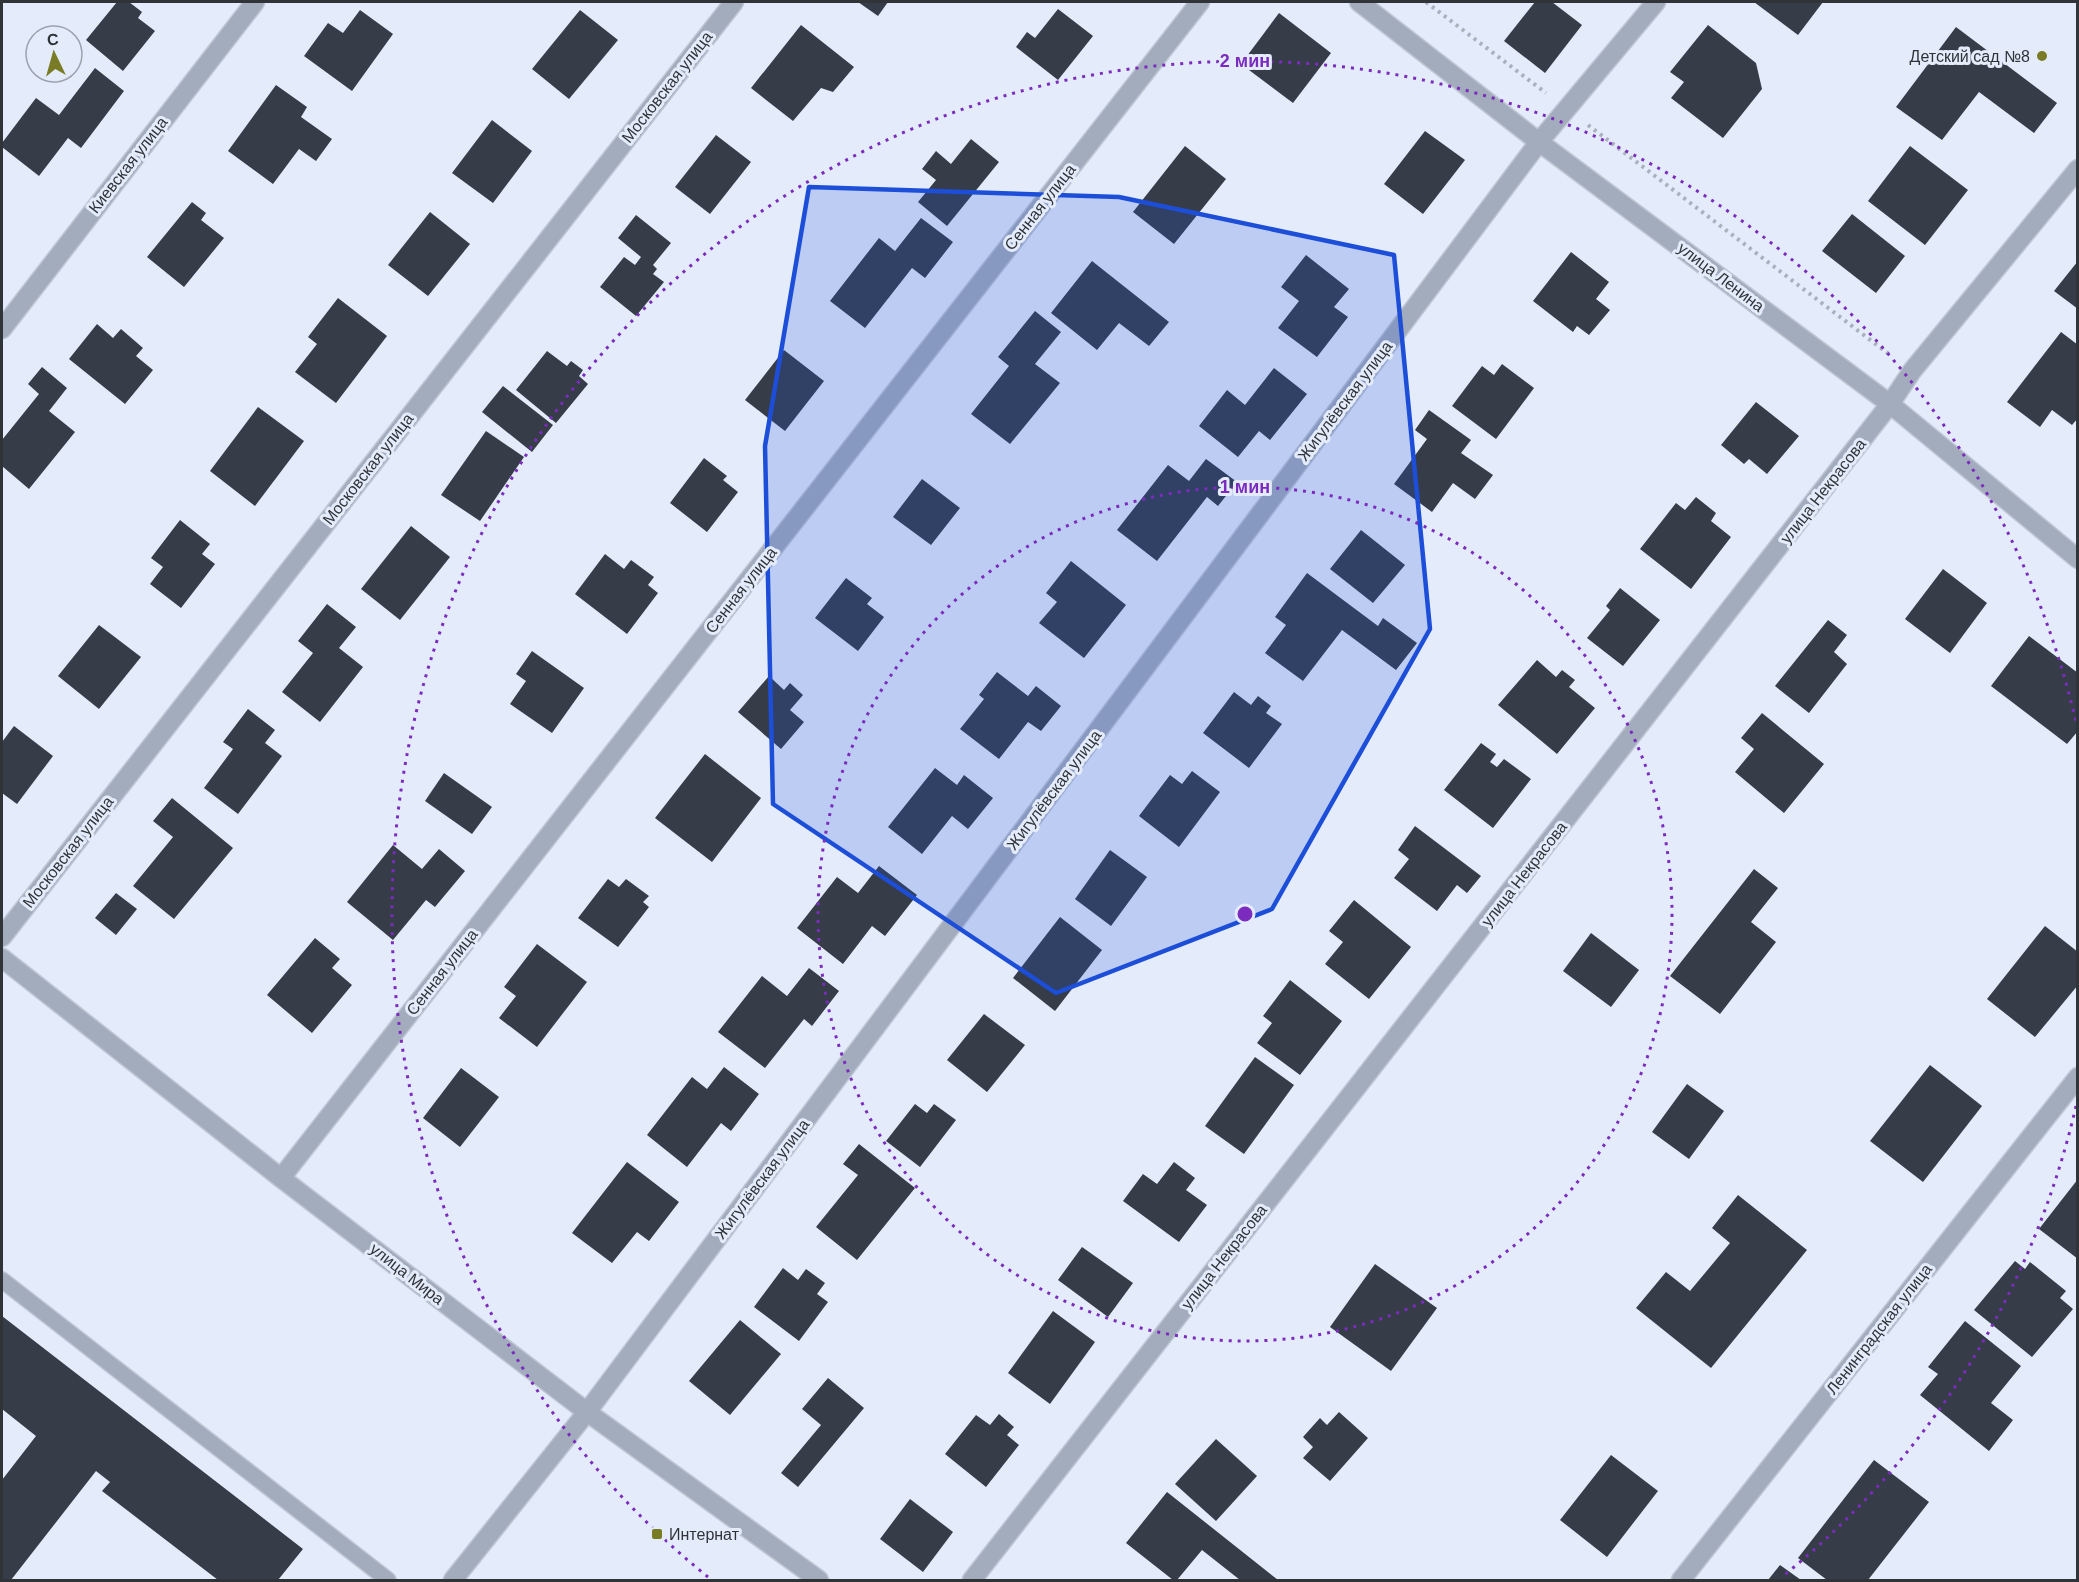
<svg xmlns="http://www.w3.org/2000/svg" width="2079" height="1582" font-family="Helvetica,sans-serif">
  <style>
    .building { fill: #363d49 }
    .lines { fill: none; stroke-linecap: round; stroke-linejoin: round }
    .lane-casing { stroke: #c0c7d4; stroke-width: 18 }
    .street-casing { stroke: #c0c7d4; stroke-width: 21 }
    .path { stroke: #aab1bd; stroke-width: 4; stroke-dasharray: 3 4.5; stroke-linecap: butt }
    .lane { stroke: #a2acbc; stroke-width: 15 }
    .street { stroke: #a2acbc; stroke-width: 18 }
    .marked { fill: #1d4ed8; fill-opacity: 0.2; stroke: #1d4ed8; stroke-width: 4.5; stroke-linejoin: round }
    .ring { fill: none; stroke: #7b2cbf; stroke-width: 3; stroke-dasharray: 3 6 }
    .poi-dot { fill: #797c24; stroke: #e4ecfb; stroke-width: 2 }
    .labels { text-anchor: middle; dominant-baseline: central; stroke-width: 6; stroke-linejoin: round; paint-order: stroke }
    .poi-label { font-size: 16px; fill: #303439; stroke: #e4ecfb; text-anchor: end }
    .street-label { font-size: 16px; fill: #303439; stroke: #e4ecfb }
    .centre { fill: #7b2cbf; stroke: #e4ecfb; stroke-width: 3 }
    .ring-label { font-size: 18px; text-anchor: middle; font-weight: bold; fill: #7b2cbf; stroke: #e4ecfb; stroke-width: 6; stroke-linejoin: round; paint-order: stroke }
  </style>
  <rect width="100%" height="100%" fill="#e4ecfb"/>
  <g class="building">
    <path d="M117 2H129L142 12 138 18 155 31 123 71 86 40Z"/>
    <path d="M858 2H888L878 16Z"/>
    <path d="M1535 2H1552L1582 25 1545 73 1504 41Z"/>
    <path d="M1754 2H1823L1798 35Z"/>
    <path d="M1058 9 1093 36 1058 80 1016 47 1027 32 1035 38Z"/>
    <path d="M360 10 393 34 352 91 304 56 328 23 343 33Z"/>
    <path d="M580 10 618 40 569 99 532 69Z"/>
    <path d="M1279 13 1331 53 1293 103 1241 64Z"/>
    <path d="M801 25 854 67 833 92 821 88 793 121 751 88Z"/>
    <path d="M1708 25 1756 63 1762 89 1723 138 1671 98 1684 82 1670 72Z"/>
    <path d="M1956 27 2057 103 2034 133 1979 92 1942 140 1896 107Z"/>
    <path d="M95 68 124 91 81 148 68 138 39 176 2 147V143L36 98 59 115Z"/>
    <path d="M276 85 307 107 301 117 332 139 316 161 299 149 273 184 228 151Z"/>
    <path d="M492 120 532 151 493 203 452 173Z"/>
    <path d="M1425 131 1465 160 1423 214 1384 184Z"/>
    <path d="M716 135 751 162 710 214 675 187Z"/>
    <path d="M971 139 999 162 947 226 918 202 936 180 922 169 936 151 951 164Z"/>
    <path d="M1185 146 1226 179 1174 244 1133 212Z"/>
    <path d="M1910 146 1968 190 1925 245 1868 201Z"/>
    <path d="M192 202 206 213 201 220 224 238 184 287 147 257Z"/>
    <path d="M430 212 470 244 428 296 388 265Z"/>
    <path d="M1852 214 1905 256 1876 293 1822 251Z"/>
    <path d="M636 215 671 243 653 265 657 269 653 274 664 282 636 316 600 287 624 257 635 265 641 257 618 238Z"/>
    <path d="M921 218 953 242 925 278 912 268 865 328 830 301 879 238 895 251Z"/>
    <path d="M1571 252 1609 282 1596 299 1610 310 1589 335 1577 326 1573 332 1533 301Z"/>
    <path d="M1306 255 1349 289 1334 307 1348 317 1317 357 1278 328 1299 301 1281 287Z"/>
    <path d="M1092 261 1169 322 1149 346 1119 323 1097 350 1051 313Z"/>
    <path d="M2078 261V309L2054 291Z"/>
    <path d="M338 298 387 336 336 403 295 372 317 344 308 337Z"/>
    <path d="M1035 311 1061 332 1035 364 1060 383 1010 444 971 414 1009 366 998 357Z"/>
    <path d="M97 324 113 338 121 329 143 348 136 356 153 370 125 404 69 359Z"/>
    <path d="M2061 332 2078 345V418L2072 425 2052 410 2040 427 2007 402Z"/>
    <path d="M784 350 824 381 785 431 745 400Z"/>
    <path d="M547 351 567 366 571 361 583 370 579 376 588 384 556 423 516 390Z"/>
    <path d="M1502 364 1534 388 1496 439 1452 406 1482 366 1494 375Z"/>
    <path d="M42 367 67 388 49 411 75 432 29 489 2 466V440L39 394 28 384Z"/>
    <path d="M1274 368 1307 394 1270 440 1259 431 1238 457 1199 426 1227 390 1245 405Z"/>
    <path d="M503 386 553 425 532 452 482 412Z"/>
    <path d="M1756 402 1799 436 1767 474 1749 459 1744 464 1721 445Z"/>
    <path d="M258 407 304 441 255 506 210 471Z"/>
    <path d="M1429 410 1471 440 1461 453 1493 475 1475 499 1453 483 1432 512 1394 484 1427 439 1415 430Z"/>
    <path d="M486 431 524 457 480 521 441 495Z"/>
    <path d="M704 458 727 476 723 480 738 492 707 532 670 503Z"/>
    <path d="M1206 459 1237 482 1218 506 1207 497 1157 561 1117 530 1168 465 1189 481Z"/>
    <path d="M922 479 960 508 931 545 893 517Z"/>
    <path d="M1696 497 1716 513 1711 521 1731 537 1691 589 1640 549 1676 503 1685 510Z"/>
    <path d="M180 520 210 544 202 554 215 564 181 608 150 584 163 567 151 558Z"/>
    <path d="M411 526 450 557 400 620 361 589Z"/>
    <path d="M1361 530 1405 565 1373 603 1330 569Z"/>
    <path d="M605 554 624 569 631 560 654 577 648 585 658 593 627 634 575 594Z"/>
    <path d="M1071 561 1126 605 1084 658 1039 623 1057 602 1046 593Z"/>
    <path d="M1943 569 1987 603 1950 653 1905 619Z"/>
    <path d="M1307 573 1378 626 1383 618 1417 643 1396 670 1342 630 1303 681 1265 653 1286 625 1275 617Z"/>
    <path d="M846 578 872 598 867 604 884 617 858 651 815 618Z"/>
    <path d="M1620 588 1660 620 1623 666 1587 638 1610 610 1606 606Z"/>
    <path d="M327 604 356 627 339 648 363 667 320 722 282 692 313 653 298 641Z"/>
    <path d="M1828 620 1847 635 1834 652 1847 664 1809 713 1775 686Z"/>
    <path d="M99 625 141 657 99 709 58 676Z"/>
    <path d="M2029 636 2078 673V731L2067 744 1991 686Z"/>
    <path d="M532 651 584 688 552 733 510 704 526 681 516 674Z"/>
    <path d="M1537 660 1556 677 1562 670 1575 680 1569 687 1595 708 1557 754 1498 705Z"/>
    <path d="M997 672 1028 696 1036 686 1061 706 1041 731 1028 722 999 759 960 729 984 699 979 695Z"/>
    <path d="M769 676 784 690 790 683 803 695 790 710 804 722 781 749 738 712Z"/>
    <path d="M1234 692 1251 705 1258 696 1271 706 1266 713 1282 724 1249 768 1203 733Z"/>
    <path d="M248 709 275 730 265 743 282 756 238 814 204 788 233 749 223 742Z"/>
    <path d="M1762 713 1824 764 1784 813 1735 772 1754 749 1741 738Z"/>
    <path d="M14 726 53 756 17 804 2 793V742Z"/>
    <path d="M1481 743 1496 754 1490 762 1497 767 1504 759 1531 779 1493 828 1444 790Z"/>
    <path d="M705 754 761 798 712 862 655 818Z"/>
    <path d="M935 768 957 785 964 775 993 798 968 829 952 816 922 854 888 827Z"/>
    <path d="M1192 771 1220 792 1179 847 1139 816 1170 775 1182 784Z"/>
    <path d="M444 773 492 807 472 834 425 801Z"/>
    <path d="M172 798 233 848 174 919 133 886 173 837 153 821Z"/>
    <path d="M1415 826 1481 876 1467 893 1457 885 1437 911 1394 878 1409 859 1398 850Z"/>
    <path d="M393 845 422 869 439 849 465 871 435 907 426 900 393 940 347 902Z"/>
    <path d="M1110 850 1147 877 1111 926 1075 899Z"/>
    <path d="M879 866 917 895 885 936 872 926 843 964 797 928 837 877 858 893Z"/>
    <path d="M1754 869 1778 888 1751 922 1776 942 1720 1014 1670 976Z"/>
    <path d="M608 879 619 887 626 879 649 896 643 902 649 907 618 947 578 918Z"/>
    <path d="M116 893 137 909 116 935 95 918Z"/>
    <path d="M1354 900 1411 947 1369 999 1325 964 1343 942 1329 931Z"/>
    <path d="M1060 917 1102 950 1055 1011 1013 978Z"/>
    <path d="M2045 926 2078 952V985L2035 1037 1987 999Z"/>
    <path d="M1591 933 1639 970 1611 1007 1563 971Z"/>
    <path d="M315 938 340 959 332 968 352 985 312 1033 267 995Z"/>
    <path d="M537 944 587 982 537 1047 499 1018 516 996 504 987Z"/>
    <path d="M809 968 839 991 812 1026 804 1019 765 1068 718 1032 762 976 787 996Z"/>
    <path d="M1290 980 1342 1021 1300 1075 1257 1043 1272 1023 1263 1016Z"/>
    <path d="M984 1014 1025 1045 987 1092 947 1060Z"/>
    <path d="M1255 1057 1294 1085 1244 1154 1205 1126Z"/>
    <path d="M1930 1065 1982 1106 1923 1182 1870 1141Z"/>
    <path d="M724 1067 759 1094 731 1131 721 1123 687 1167 647 1135 692 1077 707 1089Z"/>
    <path d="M461 1068 499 1097 460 1147 423 1118Z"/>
    <path d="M1687 1084 1724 1111 1689 1159 1652 1132Z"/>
    <path d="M915 1104 927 1113 934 1104 956 1120 920 1167 886 1141Z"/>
    <path d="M859 1144 915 1188 857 1260 816 1227 858 1175 843 1164Z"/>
    <path d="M627 1162 679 1202 649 1241 637 1232 612 1263 572 1233Z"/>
    <path d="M1174 1162 1195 1178 1186 1190 1207 1205 1179 1242 1123 1201 1143 1174 1157 1184Z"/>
    <path d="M2078 1179V1259L2039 1229Z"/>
    <path d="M1738 1195 1807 1250 1711 1368 1636 1308 1666 1272 1690 1291 1730 1243 1712 1228Z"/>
    <path d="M1082 1247 1133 1283 1108 1317 1058 1280Z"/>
    <path d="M2015 1261 2025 1269 2030 1262 2066 1291 2060 1298 2073 1309 2032 1357 1974 1310Z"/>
    <path d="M1375 1264 1437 1308 1391 1371 1330 1327Z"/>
    <path d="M783 1268 798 1280 806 1269 825 1283 817 1294 828 1302 799 1341 754 1307Z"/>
    <path d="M1053 1311 1095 1342 1050 1404 1008 1373Z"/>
    <path d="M2 1316 303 1549 278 1580H218L102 1491 110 1482 96 1471 11 1580H2V1480L36 1436 2 1409Z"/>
    <path d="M740 1320 781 1354 730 1415 689 1381Z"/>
    <path d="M1965 1321 2021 1366 1991 1403 2013 1420 1989 1451 1920 1395 1938 1374 1928 1367Z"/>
    <path d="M828 1378 864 1408 798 1487 781 1473 821 1425 802 1409Z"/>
    <path d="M1339 1412 1368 1438 1330 1481 1303 1458 1313 1447 1303 1437 1320 1418 1327 1425Z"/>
    <path d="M999 1414 1014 1427 1007 1435 1019 1445 986 1487 945 1454 976 1415 990 1425Z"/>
    <path d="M1216 1439 1257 1476 1216 1521 1175 1484Z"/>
    <path d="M1611 1455 1658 1491 1607 1557 1560 1520Z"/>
    <path d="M1874 1460 1929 1502 1868 1580H1827L1798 1558Z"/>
    <path d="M1167 1492 1278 1580H1240L1202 1550 1177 1580H1173L1126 1543Z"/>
    <path d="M910 1499 953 1532 923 1572 880 1539Z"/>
    <path d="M1780 1565 1801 1580H1768Z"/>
  </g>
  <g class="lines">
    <defs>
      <path id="lane" d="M2 1280 388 1580"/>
      <g id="street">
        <path d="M1359 2 1539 142 1890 404 2078 559"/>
        <path d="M2 329 255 2"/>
        <path d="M2 937 734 2"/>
        <path d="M2 958 281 1178 587 1412 819 1580"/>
        <path d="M281 1178 1200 2"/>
        <path d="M453 1580 587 1412 1539 142 1656 2"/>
        <path d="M972 1580 1890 404 1912 371 2078 169"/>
        <path d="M1681 1580 2078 1077"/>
      </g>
    </defs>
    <use href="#lane" class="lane-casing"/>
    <use href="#street" class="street-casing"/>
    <g class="path">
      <path d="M1426 2 1546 93"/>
      <path d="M1588 125 1890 355"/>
    </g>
    <use href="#lane" class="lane"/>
    <use href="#street" class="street"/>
  </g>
  <path class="marked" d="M809 187 1119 197 1394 255 1430 629 1272 909 1056 993 773 804 765 446Z"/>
  <g class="ring">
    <circle cx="1245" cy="914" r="427"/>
    <path d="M2076 1106A853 853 0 0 1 1782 1577M708 1577A853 853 0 1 1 2076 722"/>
  </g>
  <g class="poi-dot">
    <circle cx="2042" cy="56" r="6"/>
    <rect x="651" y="1528" width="12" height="12" rx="3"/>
  </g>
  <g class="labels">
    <g class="poi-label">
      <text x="2030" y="56">Детский сад №8</text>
      <text x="669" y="1534" text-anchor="start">Интернат</text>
    </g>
    <g class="street-label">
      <text transform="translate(667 87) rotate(-52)">Московская улица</text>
      <text transform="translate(128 165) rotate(-52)">Киевская улица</text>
      <text transform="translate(1040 207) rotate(-52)">Сенная улица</text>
      <text transform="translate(1721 277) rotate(37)">улица Ленина</text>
      <text transform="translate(1345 401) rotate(-53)">Жигулёвская улица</text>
      <text transform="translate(368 469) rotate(-52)">Московская улица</text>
      <text transform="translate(1823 491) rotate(-52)">улица Некрасова</text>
      <text transform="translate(741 590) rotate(-52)">Сенная улица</text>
      <text transform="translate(1054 790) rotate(-53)">Жигулёвская улица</text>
      <text transform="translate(68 852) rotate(-52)">Московская улица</text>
      <text transform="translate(1524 874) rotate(-52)">улица Некрасова</text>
      <text transform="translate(442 972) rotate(-52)">Сенная улица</text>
      <text transform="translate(762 1179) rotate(-53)">Жигулёвская улица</text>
      <text transform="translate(1224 1257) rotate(-52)">улица Некрасова</text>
      <text transform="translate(407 1274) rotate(38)">улица Мира</text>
      <text transform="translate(1879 1329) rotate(-52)">Ленинградская улица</text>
    </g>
  </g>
  <circle cx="1245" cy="914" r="9" class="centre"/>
  <g class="ring-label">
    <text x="1245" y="67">2 мин</text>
    <text x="1245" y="493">1 мин</text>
  </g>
  <rect width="2079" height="1582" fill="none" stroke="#303439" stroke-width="6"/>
  <g transform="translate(54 54) rotate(355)"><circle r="28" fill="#e4ecfb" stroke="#9ca2ad" stroke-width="1.5"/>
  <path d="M0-4.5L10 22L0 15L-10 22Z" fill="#797c24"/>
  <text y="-9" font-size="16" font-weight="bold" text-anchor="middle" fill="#303439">С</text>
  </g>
</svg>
